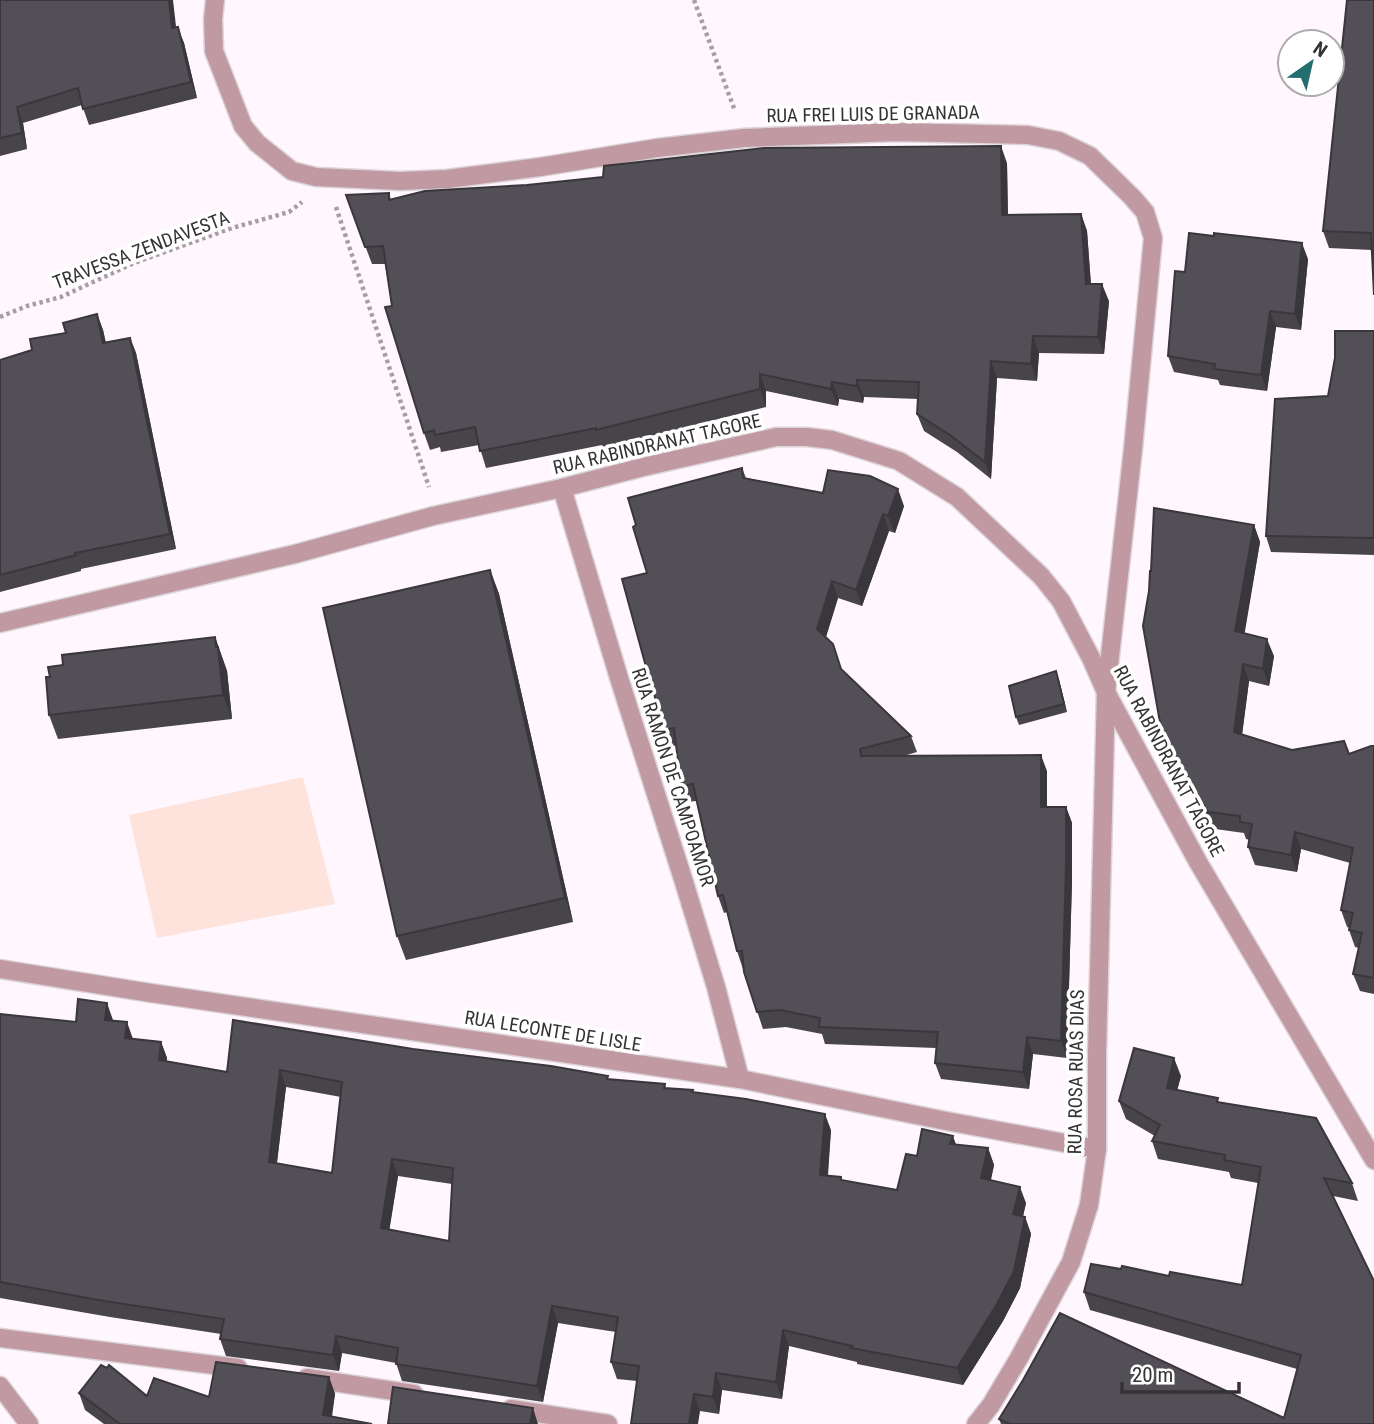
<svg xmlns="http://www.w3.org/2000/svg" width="1374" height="1424" font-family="'Roboto Condensed',sans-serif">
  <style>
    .green { fill: #fee2dc }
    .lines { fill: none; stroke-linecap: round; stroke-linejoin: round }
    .minor-casing { stroke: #dbd4d9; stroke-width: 21 }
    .path { stroke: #a59fa4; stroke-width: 4.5; stroke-dasharray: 3.5 3.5; stroke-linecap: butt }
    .minor { stroke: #c199a2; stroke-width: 18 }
    .wall { fill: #47444a; fill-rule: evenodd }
    .shaded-wall { fill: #3a373c }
    .building { fill: #534f56; stroke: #3a373c; stroke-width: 2; fill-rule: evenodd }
    .labels { text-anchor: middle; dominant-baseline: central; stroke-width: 7; stroke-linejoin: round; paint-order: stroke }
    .street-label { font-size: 19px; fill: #353234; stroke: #fff }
  </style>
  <rect width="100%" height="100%" fill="#fff7fd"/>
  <path class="green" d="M303 777 335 904 157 938 129 815Z"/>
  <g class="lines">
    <defs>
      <g id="minor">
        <path d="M215 0 213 19 214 51 243 126 257 143 292 171 316 177 400 181 447 179 540 167 657 148 744 138 896 132 1028 135 1059 141 1090 156 1132 197 1145 212 1153 238 1133 449 1106 692 1097 1054V1149L1089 1205 1071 1262 1019 1358 991 1405 976 1424"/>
        <path d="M562 488 619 678 684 882 716 987 740 1079"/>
        <path d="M0 623 295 554 433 516 562 488 643 467 776 437H807L832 440 899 461 957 497 1041 576 1061 601 1091 658 1106 692 1198 862 1374 1160"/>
        <path d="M0 969 151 993 740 1079 941 1120 1097 1149"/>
        <path d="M0 1338 238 1368"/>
        <path d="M307 1378 414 1394"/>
        <path d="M0 1386 29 1424"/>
        <path d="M511 1409 608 1424"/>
      </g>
    </defs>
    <use href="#minor" class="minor-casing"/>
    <g class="path">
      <path d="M694 0 735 111"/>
      <path d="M336 207 429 487"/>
      <path d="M0 317 27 306 61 297 134 263 232 228 289 212 302 202"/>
    </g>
    <use href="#minor" class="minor"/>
  </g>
  <g class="wall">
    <path d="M0 0 176 27 184 43 197 98 89 125 82 105 23 123 27 149 0 156Z"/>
    <path d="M1374 0 1372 250 1329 248 1323 231Z"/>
    <path d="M1007 163 1008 215 1081 214 1087 231 1091 284 1109 301 1104 354 1039 353 1037 381 997 378 991 479 957 452 924 431 917 414 918 399 864 397 863 403 839 399 838 406 766 391V407L603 448 602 445 486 468 479 445 441 452 440 447 430 450 424 433 392 306 385 264H372L346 195 389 193 391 200Z"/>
    <path d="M1308 259 1301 330 1276 327 1267 391 1220 385 1218 380 1174 372 1168 356 1185 272Z"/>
    <path d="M97 314 103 330 106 343 130 338 136 353 176 549 81 569V571L0 592V360L32 350 66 333Z"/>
    <path d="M1374 331V555L1271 552 1266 536Z"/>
    <path d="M742 468 746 478 823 493 904 506 895 533 889 531 862 606 838 598 826 637 842 670 911 736 917 752 903 756 1047 771V807H1066L1072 823V880L1067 1058 1033 1054 1029 1089 941 1079 935 1063 936 1048 825 1044 822 1034 786 1027 763 1029 737 951 727 912 724 913 718 896 696 801 687 802 681 786 676 745 672 747 665 730 647 573Z"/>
    <path d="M1254 525 1260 542 1244 633 1274 656 1269 686 1249 681 1242 735 1292 750 1349 754 1374 746V994L1360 991 1353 974 1359 948 1355 947 1349 930 1350 928 1347 927 1341 910 1350 863 1301 849 1297 872 1255 865 1248 847 1250 840 1246 839 1244 833 1215 829 1168 752 1162 734 1151 571Z"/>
    <path d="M490 570 499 594 573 922 406 960 397 936Z"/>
    <path d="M215 637 227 671 232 719 58 739 49 715 50 677 63 665Z"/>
    <path d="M1059 680 1067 712 1019 725 1016 717Z"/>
    <path d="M0 1014 76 1022 113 1020 133 1039 161 1042 167 1058 166 1062 227 1072 413 1049 609 1079 665 1084 666 1088 693 1090V1092L831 1130 828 1176 841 1177 842 1180 897 1190 917 1156 956 1145 988 1148 994 1165 991 1180 1026 1203 1023 1217H1025L1031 1234 1020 1288 1003 1321 963 1385 857 1364V1362L789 1346 782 1399 722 1390 719 1414 700 1411 637 1381 617 1379 611 1362 616 1332 558 1323 543 1402 402 1381 396 1363 342 1353 339 1371 226 1356 220 1339 221 1334 110 1317 0 1298ZM286 1087 341 1097 332 1173 277 1163ZM398 1176 452 1184 449 1241 389 1230Z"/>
    <path d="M1181 1076 1177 1090 1219 1102 1352 1183 1358 1201 1333 1196 1374 1424H1001L999 1419 1284 1418 1297 1369 1090 1310 1084 1292 1169 1276 1242 1285 1258 1183 1231 1178 1229 1172 1158 1159 1152 1141 1155 1136 1126 1119 1119 1101Z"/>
    <path d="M329 1377 335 1394 332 1417 372 1424H104L85 1410 79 1393 209 1397Z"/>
  </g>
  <g class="shaded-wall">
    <path d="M169 0H173L178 44 172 28Z"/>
    <path d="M178 27 184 43 197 98 191 82Z"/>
    <path d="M17 107 23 123 27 149 22 133Z"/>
    <path d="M1001 146 1007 163 1008 232 1002 215Z"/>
    <path d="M1081 214 1087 231 1092 301 1086 284Z"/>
    <path d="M1302 243 1308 259 1301 330 1295 314Z"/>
    <path d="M1102 284 1109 301 1104 354 1098 337Z"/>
    <path d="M1270 311 1276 327 1267 391 1261 375Z"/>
    <path d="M97 314 103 330 109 359 103 343Z"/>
    <path d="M1033 336 1039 353 1037 381 1031 364Z"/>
    <path d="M130 338 136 353 176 549 170 534Z"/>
    <path d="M991 361 997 378 991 479 985 462Z"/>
    <path d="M760 374 766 391V407L760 389Z"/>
    <path d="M857 380 864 397 863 403 857 386Z"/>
    <path d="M832 382 839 399 838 406 831 389Z"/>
    <path d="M898 489 904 506 895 533 888 516Z"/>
    <path d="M883 514 889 531 862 606 856 590Z"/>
    <path d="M1254 525 1260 542 1242 649 1235 631Z"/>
    <path d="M490 570 499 594 573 922 565 898Z"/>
    <path d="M832 581 838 598 823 646 817 629Z"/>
    <path d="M215 637 227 671 232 719 223 695Z"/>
    <path d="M1267 639 1274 656 1269 686 1263 669Z"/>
    <path d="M1243 664 1249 681 1240 750 1234 732Z"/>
    <path d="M1056 671 1059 680 1067 712 1064 704Z"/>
    <path d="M1041 755 1047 771V824L1041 807Z"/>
    <path d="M1066 807 1072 823V880L1067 1058 1061 1041Z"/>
    <path d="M1295 832 1301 849 1297 872 1291 855Z"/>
    <path d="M107 1003 113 1020 112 1037 105 1020Z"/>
    <path d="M127 1022 133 1039 125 1038Z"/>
    <path d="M1027 1037 1033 1054 1029 1089 1023 1072Z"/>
    <path d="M161 1042 167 1058 165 1077 159 1060Z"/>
    <path d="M1174 1058 1181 1076 1173 1106 1167 1088Z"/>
    <path d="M280 1070 286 1087 275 1178 269 1162Z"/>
    <path d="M825 1114 831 1130 826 1192 820 1175Z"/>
    <path d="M953 1136 959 1153 950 1144Z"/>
    <path d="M988 1148 994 1165 987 1195 981 1178Z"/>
    <path d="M392 1159 398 1176 387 1245 381 1228Z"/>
    <path d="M1020 1187 1026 1203 1019 1231 1013 1214Z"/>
    <path d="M1025 1217 1031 1234 1020 1288 1003 1321 963 1385 957 1368Z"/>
    <path d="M552 1306 558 1323 543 1402 537 1386Z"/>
    <path d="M783 1330 789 1346 782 1399 776 1382Z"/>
    <path d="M336 1336 342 1353 339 1371 333 1355Z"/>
    <path d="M716 1373 722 1390 719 1414 713 1397Z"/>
    <path d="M329 1377 335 1394 330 1424 323 1415Z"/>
    <path d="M694 1394 700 1411 698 1424H689Z"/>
    <path d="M533 1408 538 1424H530Z"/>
  </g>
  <g class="building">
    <path d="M0 0H169L172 28 178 27 191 82 83 109 78 88 17 107 22 133 0 138Z"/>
    <path d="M1347 0H1374V295L1371 233 1323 231Z"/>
    <path d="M1001 146 1002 215 1081 214 1086 284H1102L1098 337 1033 336 1031 364 991 361 985 462 950 435 917 414 919 382 857 380V386L832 382 831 389 760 374V389L596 430V428L480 451 475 427 435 435 434 430 424 433 385 307 392 306 383 246 365 247 346 195 389 193V200L425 191 527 185 603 177 604 166 764 148Z"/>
    <path d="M1189 233 1214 236V233L1302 243 1295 314 1270 311 1261 375 1214 369 1215 364 1168 356 1175 271 1185 272Z"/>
    <path d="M97 314 103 343 130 338 170 534 75 553 76 555 0 575V360L32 350 30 339 66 333 63 323Z"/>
    <path d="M1335 331H1374V538L1266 536 1275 399 1328 396 1335 358Z"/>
    <path d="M742 468 743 478 823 493 828 470 870 476 898 489 888 516 883 514 856 590 832 581 817 629 833 644 841 669 911 736 860 749 861 756 1041 755V807H1066V864L1061 1041 1027 1037 1023 1072 935 1063 938 1032 819 1027 820 1018 780 1010 757 1012 744 972 742 951H737L723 895 718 896 693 784 681 786 674 728 665 730 648 674 622 579 647 573 633 527 636 525 628 498Z"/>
    <path d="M1154 508 1254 525 1235 631 1267 639 1263 669 1243 664 1234 732 1292 750 1344 741 1349 754 1371 746H1374V978L1353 974 1362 933 1349 930 1353 913 1341 910 1353 848 1295 832 1291 855 1248 847 1252 824 1240 822V816L1208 812 1162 734 1143 626 1149 591 1150 571H1151Z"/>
    <path d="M490 570 565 898 397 936 323 608Z"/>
    <path d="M215 637 216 647H218L223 695 49 715 46 677H50L48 667 63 665 62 655Z"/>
    <path d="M1056 671 1064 704 1016 717 1009 686Z"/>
    <path d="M78 999 107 1003 105 1020 127 1022 125 1038 161 1042 159 1060 227 1072 233 1020 413 1049 551 1066 608 1076 607 1079 665 1084 664 1088 693 1090 692 1092 746 1099 825 1114 820 1175 841 1177V1180L897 1190 906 1154 917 1156 922 1129 953 1136 950 1144 988 1148 981 1178 1020 1187 1013 1214 1025 1217 1014 1271 997 1304 957 1368 851 1348 852 1346 783 1330 776 1382 716 1373 713 1397 694 1394 689 1424H631L639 1366 611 1362 618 1317 552 1306 537 1386 396 1364 398 1348 336 1336 333 1355 220 1339 224 1319 104 1301 0 1282V1014L76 1022ZM280 1070 342 1082 332 1173 269 1162ZM392 1159 453 1168 449 1241 381 1228Z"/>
    <path d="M1134 1048 1174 1058 1167 1088 1218 1098 1217 1102 1316 1118 1352 1183 1324 1178 1374 1281V1424H1010L999 1419 1023 1380 1060 1313 1284 1418 1301 1355 1084 1292 1091 1264 1121 1269 1122 1266 1169 1276 1170 1272 1242 1285 1261 1167 1224 1160 1225 1155 1152 1141 1160 1125 1119 1101Z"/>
    <path d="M216 1362 329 1377 323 1415 372 1424H120L79 1393 101 1365 107 1368 109 1365 147 1396 154 1378 209 1397Z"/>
    <path d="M393 1387 533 1408 530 1424H388Z"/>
  </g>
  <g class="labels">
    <g class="street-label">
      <text transform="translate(873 114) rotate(-1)">RUA FREI LUIS DE GRANADA</text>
      <text transform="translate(141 250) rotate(-21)">TRAVESSA ZENDAVESTA</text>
      <text transform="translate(657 444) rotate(-13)">RUA RABINDRANAT TAGORE</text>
      <text transform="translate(1169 761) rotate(62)">RUA RABINDRANAT TAGORE</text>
      <text transform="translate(673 777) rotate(72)">RUA RAMON DE CAMPOAMOR</text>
      <text transform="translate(553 1031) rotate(9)">RUA LECONTE DE LISLE</text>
      <text transform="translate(1076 1072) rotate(-89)">RUA ROSA RUAS DIAS</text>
    </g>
  </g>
  <g transform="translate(1311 63) rotate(34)"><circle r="33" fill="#ffffff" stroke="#aeadae" stroke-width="2"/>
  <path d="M0-5L12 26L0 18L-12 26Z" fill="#236e71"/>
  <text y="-10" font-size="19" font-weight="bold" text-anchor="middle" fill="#353234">N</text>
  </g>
  <path d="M1122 1382v10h117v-10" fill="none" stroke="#353234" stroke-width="3.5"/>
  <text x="1132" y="1382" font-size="21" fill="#353234" stroke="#ffffff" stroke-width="5" paint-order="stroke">20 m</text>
</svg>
